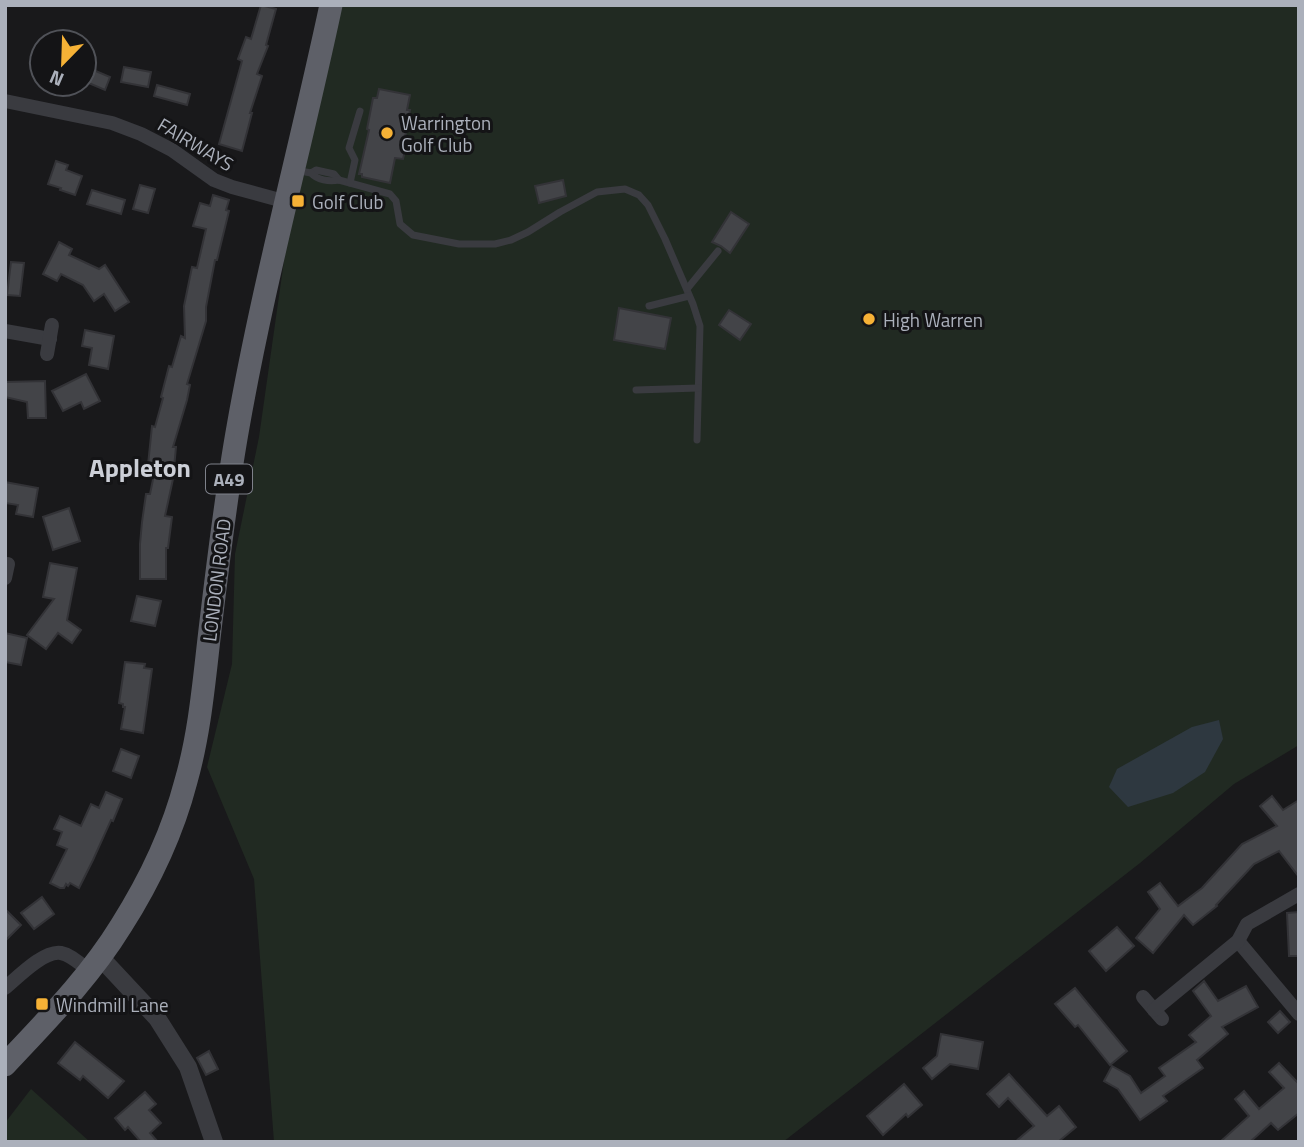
<svg xmlns="http://www.w3.org/2000/svg" width="1304" height="1147" font-family="'Titillium Web',sans-serif">
  <style>
    .green { fill: #212a22 }
    .water { fill: #2e3840 }
    .building { fill: #434448; stroke: #333337; stroke-width: 2 }
    .lines { fill: none; stroke-linecap: round; stroke-linejoin: round }
    .service { stroke: #3a3b40; stroke-width: 7 }
    .minor { stroke: #3a3b40; stroke-width: 14 }
    .tertiary { stroke: #3a3b40; stroke-width: 18 }
    .trunk { stroke: #5e6068; stroke-width: 23 }
    .poi-dot { fill: #f6b236; stroke: #141416; stroke-width: 2.5 }
    .labels { text-anchor: middle; dominant-baseline: central; stroke-width: 6; stroke-linejoin: round; paint-order: stroke }
    .shield { fill: #141416; stroke: #7e818a; stroke-width: 2 }
    .shield-label { font-size: 18px; font-weight: bold; fill: #abb0bb }
    .poi-label { font-size: 19px; fill: #abb0bb; stroke: #141416; text-anchor: start }
    .street-label { font-size: 19px; fill: #abb0bb; stroke: #141416 }
    .district-label { font-size: 26px; font-weight: bold; fill: #cccfd7; stroke: #141416 }
  </style>
  <rect width="100%" height="100%" fill="#19191b"/>
  <g class="green">
    <path d="M326 5H1299V745L1234 784 1140 863 783 1142H274L254 879 207 767 232 664 235 554 259 437 300 148Z"/>
    <path d="M31 1089 90 1142H5V1123Z"/>
  </g>
  <path class="water" d="M1219 720 1223 739 1205 772 1173 793 1128 807 1109 787 1117 769 1192 727Z"/>
  <g class="building">
    <path d="M261 5 276 9 266 45 268 46 257 74 262 76 250 113H252L242 151 219 144 242 61 238 59 246 37 251 39Z"/>
    <path d="M84 66 110 77 105 90 84 81Z"/>
    <path d="M124 67 151 72 148 87 121 82Z"/>
    <path d="M157 85 190 94 187 105 154 96Z"/>
    <path d="M379 89 410 95 407 110H410L405 137 408 138 403 159 395 158 390 183 362 177V174H359L369 130 367 129 373 98H377Z"/>
    <path d="M56 161 68 165 66 170 82 176 75 195 60 190 61 188 48 184Z"/>
    <path d="M563 180 566 196 539 203 535 186Z"/>
    <path d="M140 185 155 189 148 213 133 209Z"/>
    <path d="M92 190 125 200 121 214 87 204Z"/>
    <path d="M213 195 229 200 226 210 229 211 217 260H215L206 307V321L187 384 190 385 187 400 173 447H176L173 479 165 516 172 517 168 548H166V579H140V544L142 522 146 494H150L156 465H148L152 426 155 427 163 398 161 397 169 366 172 367 181 336 185 338 184 306 192 267 197 268 206 229 193 226 200 203 210 206Z"/>
    <path d="M731 212 749 224 730 253 721 246 712 242Z"/>
    <path d="M59 242 72 249 69 255 99 269 105 265 129 302 115 311 104 294 94 301 83 285 61 274 57 281 43 274Z"/>
    <path d="M11 262 24 263 20 296 7 295Z"/>
    <path d="M619 308 671 318 665 349 614 340Z"/>
    <path d="M729 310 751 324 740 340 719 325Z"/>
    <path d="M85 330 114 336 108 369 89 365 92 348 82 346Z"/>
    <path d="M86 374 100 401 84 409 81 402 63 411 52 391Z"/>
    <path d="M45 381 46 418H28L27 402 5 397V382Z"/>
    <path d="M5 482 38 488 33 517 16 514 18 505 5 503Z"/>
    <path d="M69 508 80 541 53 550 43 517Z"/>
    <path d="M50 563 77 568 67 620 81 630 72 643 58 633 46 649 27 635 54 599 43 597Z"/>
    <path d="M137 596 161 601 155 626 131 621Z"/>
    <path d="M5 633 27 638 21 665 5 662Z"/>
    <path d="M125 662 145 664 144 668 152 669 143 733 121 729 125 707H123V704L119 703Z"/>
    <path d="M121 749 139 756 131 778 113 771Z"/>
    <path d="M106 792 122 799 113 821 111 820 93 860 79 888 70 883 68 886 66 884 64 888H60L50 883 67 849 57 845 62 832 54 829 60 816 81 826 91 804 99 808Z"/>
    <path d="M1272 796 1283 810 1299 800V877L1279 851 1254 864 1216 905 1217 906 1193 925 1184 915 1153 953 1136 938 1160 909 1148 892 1160 883 1178 906 1202 888 1242 844 1277 826 1260 806Z"/>
    <path d="M42 897 54 914 34 929 21 913Z"/>
    <path d="M5 909 21 925 5 941Z"/>
    <path d="M1299 912V956H1289L1287 913Z"/>
    <path d="M1117 927 1134 946 1106 971 1089 951Z"/>
    <path d="M1204 981 1218 1001 1246 986 1258 1007 1222 1027 1228 1034 1197 1060 1203 1068 1163 1096 1167 1101 1140 1120 1118 1089 1104 1081 1112 1066 1130 1076 1141 1093 1165 1076 1159 1068 1196 1042 1189 1035 1211 1016 1193 991Z"/>
    <path d="M1075 988 1127 1051 1110 1065 1078 1025 1075 1027 1055 1004Z"/>
    <path d="M1280 1011 1290 1022 1278 1033 1268 1022Z"/>
    <path d="M941 1034 983 1042 978 1069 950 1064 932 1079 923 1068 937 1056Z"/>
    <path d="M75 1042 124 1081 108 1098 83 1076 80 1080 58 1063Z"/>
    <path d="M209 1051 218 1069 206 1075 197 1058Z"/>
    <path d="M1279 1063 1299 1084V1113L1278 1130 1271 1123 1250 1142H1220L1249 1116 1235 1099 1244 1091 1259 1109 1284 1088 1269 1072Z"/>
    <path d="M1009 1074 1047 1116 1059 1106 1076 1127 1058 1142H1015L1034 1126 1008 1098 999 1107 987 1094Z"/>
    <path d="M904 1084 922 1105 908 1117 906 1114 883 1135 867 1116Z"/>
    <path d="M145 1092 156 1104 149 1110 161 1123 150 1133 158 1142H141L128 1127 125 1130 115 1118Z"/>
  </g>
  <g class="lines">
    <g class="service">
      <path d="M295 170 311 173 316 170 334 174 339 180"/>
      <path d="M311 173C317 180 329 182 339 180L390 194 396 201 400 224 413 235 459 244H495L511 240 528 232 560 212 597 192 625 189 639 195 648 205 665 239 693 304 700 326 697 440"/>
      <path d="M350 183 355 160 349 148 360 111"/>
      <path d="M687 289 718 251"/>
      <path d="M649 306 689 296"/>
      <path d="M636 390 698 388"/>
    </g>
    <g class="minor">
      <path d="M5 101 112 123 141 134 172 150 214 180 232 187 287 202"/>
      <path d="M5 331 50 339"/>
      <path d="M47 354 52 325"/>
      <path d="M5 578 8 564"/>
      <path d="M1238 941 1299 1014"/>
      <path d="M5 988C18 977 44 950 61 953 72 955 81 965 90 971"/>
      <path d="M1143 997 1162 1019"/>
      <path d="M1154 1010 1238 941 1247 924 1299 894"/>
    </g>
    <path class="tertiary" d="M100 957 157 1018 188 1067 214 1142"/>
    <path class="trunk" d="M5 1065C46 1021 89 978 121 926 149 882 173 831 186 781 200 732 204 681 210 630 218 562 226 494 238 427 263 285 301 146 331 5"/>
  </g>
  <g class="poi-dot">
    <circle cx="387" cy="133" r="7"/>
    <rect x="291" y="194" width="14" height="14" rx="3.5"/>
    <circle cx="869" cy="319" r="7"/>
    <rect x="35" y="997" width="14" height="14" rx="3.5"/>
  </g>
  <g class="labels">
    <rect class="shield" x="206" y="464.5" width="46" height="29" rx="5"/>
    <g class="shield-label">
      <text x="229" y="479">A49</text>
    </g>
    <g class="poi-label">
      <text x="401" y="122">Warrington<tspan x="401" dy="22">Golf Club</tspan></text>
      <text x="312" y="201">Golf Club</text>
      <text x="883" y="319">High Warren</text>
      <text x="56" y="1004">Windmill Lane</text>
    </g>
    <g class="street-label">
      <text transform="translate(196 144) rotate(31)">FAIRWAYS</text>
      <text transform="translate(216 580) rotate(-83)">LONDON ROAD</text>
    </g>
    <g class="district-label">
      <text x="140" y="467">Appleton</text>
    </g>
  </g>
  <rect width="1304" height="1147" fill="none" stroke="#abb0bb" stroke-width="14"/>
  <g transform="translate(63 63) rotate(203)"><circle r="33" fill="#141416" stroke="#505258" stroke-width="2"/>
  <path d="M0-5L12 26L0 18L-12 26Z" fill="#f6b236"/>
  <text y="-10" font-size="19" font-weight="bold" text-anchor="middle" fill="#abb0bb">N</text>
  </g>
</svg>
